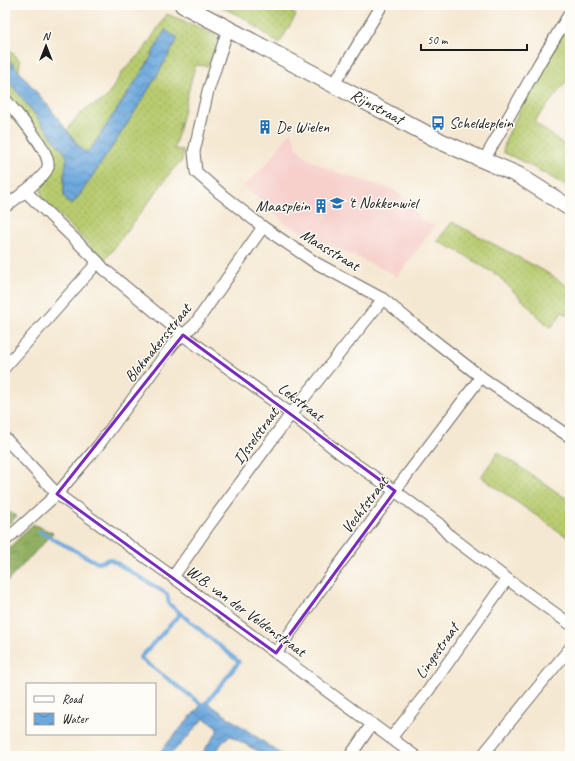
<svg xmlns="http://www.w3.org/2000/svg" width="575" height="761" font-family="Caveat,sans-serif">
  <style>
    .built { fill: #f7d0cc }
    .grass { fill: url(#grass-dots); stroke: #6a7446 }
    .forest { fill: url(#forest-crowns); stroke: #56663f }
    .water { fill: url(#water-waves); stroke: #44627c }
    .lines { fill: none; stroke-linecap: round; stroke-linejoin: round }
    .stream { stroke: #6da8dd; stroke-width: 4 }
    .street-casing { stroke: #68635c; stroke-width: 13 }
    .secondary-casing { stroke: #68635c; stroke-width: 18 }
    .street { stroke: #fff; stroke-width: 11 }
    .secondary { stroke: #fff; stroke-width: 16 }
    .marked { fill: none; stroke: #7b2cbf; stroke-width: 3; stroke-linejoin: round }
    .labels { text-anchor: middle; dominant-baseline: central; stroke-width: 3; stroke-linejoin: round; paint-order: stroke }
    .street-label { font-size: 16px; fill: #1c1c1c; stroke: #fdfcf7 }
    .poi-label { font-size: 16px; fill: #1c1c1c; stroke: #fdfcf7; text-anchor: start }
  </style>
  <defs>
    <pattern id="grass-dots" width="8" height="8" patternUnits="userSpaceOnUse"><rect width="8" height="8" fill="#b7cb6f"/><path d="M2 2h.1M6 6h.1" fill="none" stroke="#9dae60" stroke-width="1.8" stroke-linecap="round"/></pattern>
    <pattern id="forest-crowns" width="20" height="18" patternUnits="userSpaceOnUse"><rect width="20" height="18" fill="#91af62"/><path d="M2 6a3 3 0 1 1 6 0M12 15a3 3 0 1 1 6 0" fill="none" stroke="#768e50"/></pattern>
    <pattern id="water-waves" width="16" height="10" patternUnits="userSpaceOnUse"><rect width="16" height="10" fill="#6da8dd"/><path d="M0 5q4-4 8 0t8 0" fill="none" stroke="#5988b2"/></pattern>
  </defs>
  <rect width="100%" height="100%" fill="#fdfcf7"/>
  <filter id="ink" filterUnits="userSpaceOnUse"><feTurbulence type="fractalNoise" baseFrequency=".025" numOctaves="2"/><feDisplacementMap in="SourceGraphic" scale="8" xChannelSelector="R" yChannelSelector="G"/><feConvolveMatrix kernelMatrix="1 2 1 2 8 2 1 2 1" color-interpolation-filters="sRGB"/></filter>
  <filter id="wash" filterUnits="userSpaceOnUse"><feTurbulence type="fractalNoise" baseFrequency=".012" numOctaves="4" result="noise"/><feDisplacementMap in="SourceGraphic" scale="16" xChannelSelector="R" yChannelSelector="G"/><feGaussianBlur stdDeviation="0.9" result="paint"/><feColorMatrix in="noise" values="0 0 0 0 0 0 0 0 0 0 0 0 0 0 0 0 0 1.4 0 .05"/><feComposite in="paint" operator="in"/></filter>
  <g filter="url(#wash)">
    <rect width="100%" height="100%" fill="#f5e8d2"/>
    <path class="built" d="M291 131 297 147 300 151 312 161 333 171 393 190 407 200 422 220 435 226 397 277 391 273 285 224 269 206 243 186 267 164Z"/>
    <g class="grass">
      <path d="M221 5H279L296 15 279 44 244 18 223 8Z"/>
      <path d="M167 14 198 27 219 37 208 66 195 65 174 149 183 150 182 161 174 168 105 260 91 247 42 198 41 185 48 169 53 154 50 149 5 92V76L68 156 64 177V196L72 204 81 193C115 143 149 92 178 38L165 31 147 64 92 147 86 153 77 144 67 130 77 117 88 107 102 101 107 97 123 71 145 48Z"/>
      <path d="M570 22V77L534 122 570 149V189C549 175 526 163 503 152L506 139 533 82Z"/>
      <path d="M5 44 20 61 19 72 5 55Z"/>
      <path d="M452 222 546 272 570 288V312L568 315 562 312 551 328 540 318 497 275 458 251 437 241Z"/>
      <path d="M498 452 570 501V539L481 477Z"/>
    </g>
    <g class="forest">
      <path d="M5 510 17 516 5 528Z"/>
      <path d="M33 524 53 533 5 584V552Z"/>
    </g>
    <g class="water">
      <path d="M165 30 178 38C149 92 115 143 81 193L72 204 68 203 64 196V177L67 156 5 76V55L50 108 77 144 86 153 92 147 147 64Z"/>
      <path d="M205 701 284 756H267L230 736 224 740 213 756H200L217 732V727L205 719 202 720 186 739 169 756H156L194 713Z"/>
    </g>
    <g class="lines">
      <g class="stream">
        <path d="M40 532 98 563 110 559 167 594 169 604 239 662 204 706"/>
        <path d="M180 614 140 658 204 706 202 707"/>
      </g>
    </g>
  </g>
  <g filter="url(#ink)">
    <g class="lines">
      <defs>
        <g id="street">
          <path d="M228 29 208 91 194 152 196 172 221 194 263 227 316 263 383 299 422 331 481 377 570 437"/>
          <path d="M334 84 382 5"/>
          <path d="M5 99C16 113 51 150 48 167 45 178 15 199 5 207"/>
          <path d="M484 160 540 62 570 13"/>
          <path d="M25 191 98 262 104 269 183 335 291 414 341 454 395 491 439 524 450 536 507 579 570 624"/>
          <path d="M5 367 98 262"/>
          <path d="M5 438 57 494 173 577 415 756"/>
          <path d="M5 541 57 494 98 446 173 344 195 324 263 227"/>
          <path d="M173 577 207 528 291 414 383 299"/>
          <path d="M276 653 323 586 481 377"/>
          <path d="M391 738 428 691 507 579"/>
          <path d="M350 756 372 724"/>
          <path d="M482 756 570 648"/>
        </g>
        <path id="secondary" d="M183 5 442 142 518 175 570 208"/>
      </defs>
      <use href="#street" class="street-casing"/>
      <use href="#secondary" class="secondary-casing"/>
      <use href="#street" class="street"/>
      <use href="#secondary" class="secondary"/>
    </g>
  </g>
  <path class="marked" d="M183 335 395 491 276 653 57 494Z"/>
  <defs>
    <symbol id="bus-bare" viewBox="-9 -9 18 18"><path d="M-5-6H5V4H4V6H2V4H-2V6H-4V4H-5ZM-3.5-4V0h7V-4ZM-3.5 1.2v1.5H-2V1.2ZM2 1.2v1.5H3.5V1.2Z" fill="#1f6fb2" stroke="#fdfcf7" stroke-width="2.5" paint-order="stroke"/></symbol>
    <symbol id="building-bare" viewBox="-9 -9 18 18"><path d="M-4-6H4V6H1V3H-1V6H-4ZM-2.5-4.3h1.7v1.8h-1.7ZM.8-4.3h1.7v1.8H.8ZM-2.5-1h1.7V.8h-1.7ZM.8-1h1.7V.8H.8Z" fill="#1f6fb2" stroke="#fdfcf7" stroke-width="2.5" paint-order="stroke"/></symbol>
    <symbol id="school-bare" viewBox="-9 -9 18 18"><path d="M0-5L7-2L0 1L-7-2ZM-4 1L0 2.5L4 1V4Q0 6-4 4Z" fill="#1f6fb2" stroke="#fdfcf7" stroke-width="2.5" paint-order="stroke"/></symbol>
  </defs>
  <g fill-rule="evenodd">
    <use href="#bus-bare" x="428" y="113" width="20" height="20"/>
    <use href="#building-bare" x="255" y="117" width="20" height="20"/>
    <use href="#school-bare" x="327" y="193" width="20" height="20"/>
    <use href="#building-bare" x="311" y="196" width="20" height="20"/>
  </g>
  <g class="labels">
    <g class="street-label">
      <text transform="translate(377 107) rotate(28)">Rijnstraat</text>
      <text transform="translate(330 250) rotate(31)">Maasstraat</text>
      <text transform="translate(158 343) rotate(-51)">Blokmakersstraat</text>
      <text transform="translate(301 402) rotate(37)">Lekstraat</text>
      <text transform="translate(256 436) rotate(-54)">IJsselstraat</text>
      <text transform="translate(365 505) rotate(-53)">Vechtstraat</text>
      <text transform="translate(246 611) rotate(36)">W.B. van der Veldenstraat</text>
      <text transform="translate(437 651) rotate(-55)">Lingestraat</text>
    </g>
    <g class="poi-label">
      <text x="449" y="123">Scheldeplein</text>
      <text x="276" y="127">De Wielen</text>
      <text x="348" y="203">'t Nokkenwiel</text>
      <text x="310" y="206" text-anchor="end">Maasplein</text>
    </g>
  </g>
  <rect width="575" height="761" fill="none" stroke="#fdfcf7" stroke-width="20"/>
  <rect x="26" y="683" width="130" height="52" fill="#fdfcf7" stroke="#a3a29f"/>
  <rect x="34" y="696" width="20" height="6" fill="#ffffff" stroke="#a3a29f"/>
  <text x="62" y="703" font-size="12" fill="#1c1c1c">Road</text>
  <rect x="34" y="713" width="20" height="12" fill="url(#water-waves)" stroke="#a3a29f"/>
  <text x="62" y="723" font-size="12" fill="#1c1c1c">Water</text>
  <g transform="translate(46 46)" stroke="#fdfcf7" stroke-width="3" paint-order="stroke">
  <path d="M0-3L7 15L0 10L-7 15Z" fill="#1c1c1c"/>
  <text y="-6" font-size="11" font-weight="bold" text-anchor="middle" fill="#1c1c1c">N</text>
  </g>
  <path d="M421 44v6h106v-6" fill="none" stroke="#1c1c1c" stroke-width="2"/>
  <text x="427" y="44" font-size="12" fill="#1c1c1c" stroke="#fdfcf7" stroke-width="3" paint-order="stroke">50 m</text>
</svg>
